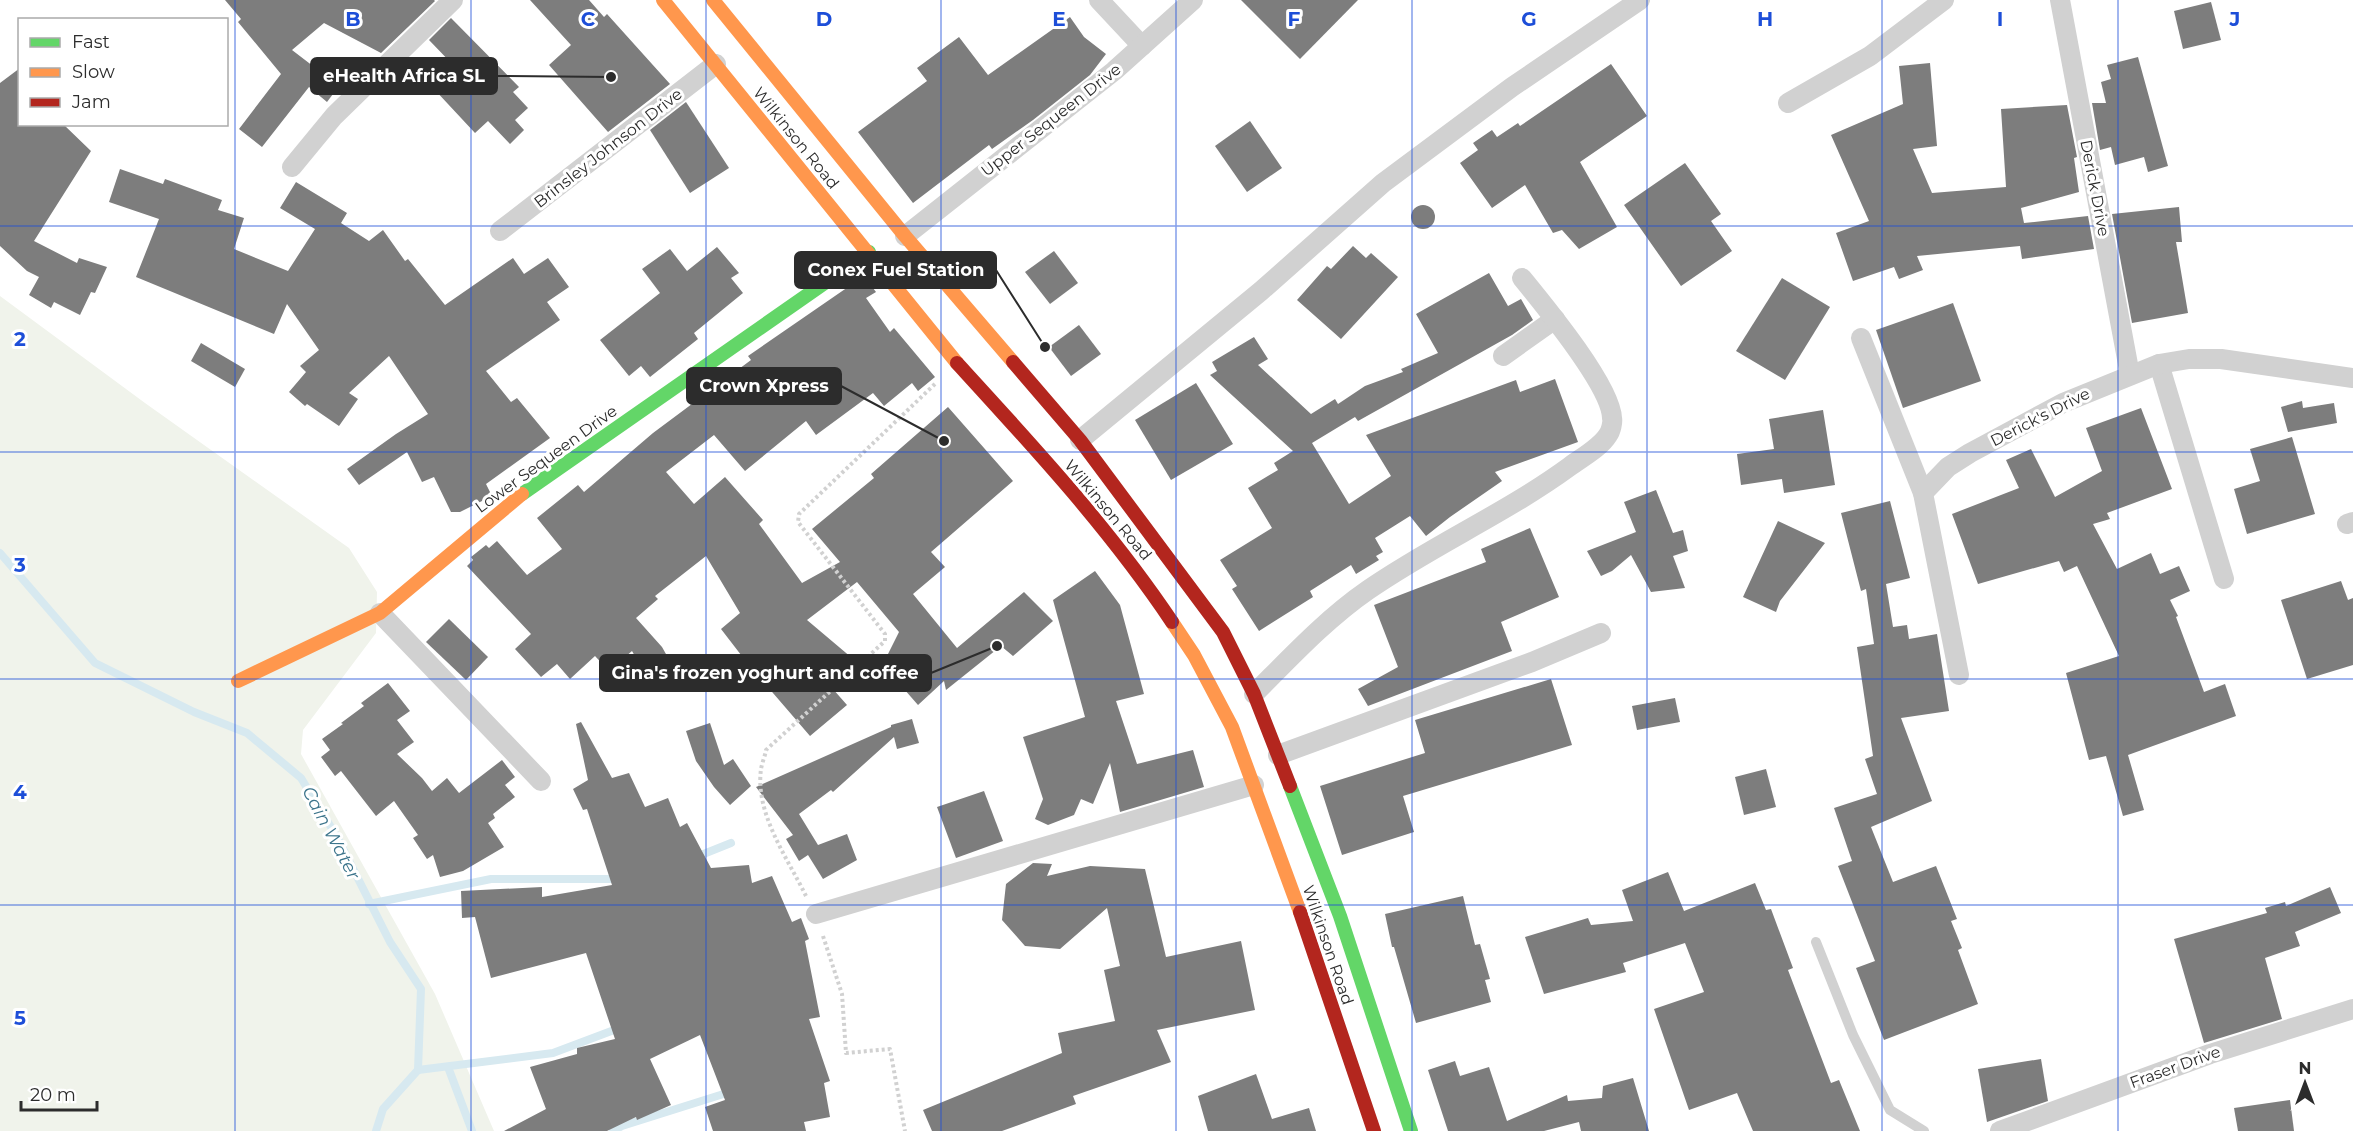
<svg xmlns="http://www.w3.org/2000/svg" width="2353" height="1131" font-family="Montserrat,sans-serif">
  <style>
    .green { fill: #f0f3eb }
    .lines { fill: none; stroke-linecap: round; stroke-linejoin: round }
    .stream { stroke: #d7e9f0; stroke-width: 8 }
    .building { fill: #7d7d7d }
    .path { stroke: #d1d1d1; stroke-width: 4; stroke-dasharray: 3 3; stroke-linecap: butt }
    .lane { stroke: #d1d1d1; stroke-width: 10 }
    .street { stroke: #d1d1d1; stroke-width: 20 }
    .fast { stroke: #63d668; stroke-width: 14 }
    .slow { stroke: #ff974d; stroke-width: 14 }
    .jam { stroke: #b3261e; stroke-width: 14 }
    .grid { fill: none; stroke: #1d4ed8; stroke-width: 1.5; stroke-opacity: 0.55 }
    .labels { text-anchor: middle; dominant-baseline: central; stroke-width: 6; stroke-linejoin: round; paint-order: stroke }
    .street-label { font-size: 16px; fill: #2c2c2c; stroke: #fff }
    .water-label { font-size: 18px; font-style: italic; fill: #3d758c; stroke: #fff }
    .grid-label { font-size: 20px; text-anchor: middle; font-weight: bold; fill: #1d4ed8; stroke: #fff; stroke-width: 6; stroke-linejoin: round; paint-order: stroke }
    .leader { fill: none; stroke: #2c2c2c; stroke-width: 2 }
    .callout-dot { fill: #2c2c2c; stroke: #fff; stroke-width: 2 }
    .callout { fill: #2c2c2c; stroke: #2c2c2c; stroke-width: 2 }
    .callout-label { font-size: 18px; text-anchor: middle; font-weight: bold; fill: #fff }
  </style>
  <rect width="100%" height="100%" fill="#fff"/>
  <path class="green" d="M0 296 145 403 349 548 377 592 376 633 303 730 301 754 435 994 494 1131H0Z"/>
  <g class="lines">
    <g class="stream">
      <path d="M0 553 95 663 194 712 247 733 301 778 337 837 390 942 421 989 418 1070 383 1109 376 1131"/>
      <path d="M696 857 731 843"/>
      <path d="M369 904 491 879H619"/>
      <path d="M448 1067 472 1131"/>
      <path d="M418 1070 553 1053 622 1027"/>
      <path d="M613 1131 622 1126 733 1091"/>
    </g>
  </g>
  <g class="building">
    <path d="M225 0H434L435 1 381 53 324 23 292 50 339 86 327 102 309 87 262 147 239 129 281 74 238 22 241 19Z"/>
    <path d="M530 0H589L604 17 607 14 670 84 608 132 549 65 571 45Z"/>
    <path d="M1241 0H1358L1300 59Z"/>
    <path d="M2211 2 2221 40 2183 49 2174 11Z"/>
    <path d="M1070 17 1084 37 1106 54 1090 75 1033 120 992 149 989 145 913 203 858 132 927 81 917 68 959 37 988 75Z"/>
    <path d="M451 18 519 87 513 92 528 108 515 120 524 130 510 144 488 121 475 133 434 89 456 68 429 40Z"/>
    <path d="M2138 57 2168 166 2148 172 2144 157 2115 165 2111 147 2100 150 2092 103H2106L2101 82 2111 79 2107 65Z"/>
    <path d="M1930 63 1937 146 1913 149 1932 193 2006 187 2001 109 2067 105 2077 157 2074 158 2079 192 2021 208 2024 223 2088 216 2094 249 2022 259 2020 246 1917 256 1923 270 1899 279 1894 267 1853 281 1836 233 1869 221 1831 135 1903 104 1899 66Z"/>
    <path d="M1611 64 1647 116 1580 162 1617 227 1579 249 1562 230 1553 233 1525 185 1492 208 1460 163 1478 150 1473 143 1492 130 1497 137 1518 123 1520 126Z"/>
    <path d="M20 68V124H63L91 151 34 241 77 263 79 258 107 267 95 293 91 292 80 315 54 302 51 308 29 295 39 277 27 271 0 246V83Z"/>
    <path d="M686 102 729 168 690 193 650 130Z"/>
    <path d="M1250 121 1282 168 1247 192 1215 146Z"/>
    <path d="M1685 163 1721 214 1711 221 1732 251 1681 286 1624 205Z"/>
    <path d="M120 169 163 184 165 179 222 200 218 210 244 218 234 249 288 271 315 229 280 208 296 182 347 213 341 223 369 241 383 230 405 261 408 259 445 305 513 258 524 274 548 258 569 287 547 302 560 320 486 371 511 402 517 398 550 438 486 484 492 496 460 512H451L434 477 422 482 407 452 359 485 347 469 396 434 428 414 389 356 349 393 358 399 339 426 307 404 305 406 289 392 306 372 300 366 319 350 287 304 274 334 136 277 159 219 109 202Z"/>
    <circle cx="1423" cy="217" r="12"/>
    <path d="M2179 207 2182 242H2176L2188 313 2132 323 2112 214Z"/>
    <path d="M1353 246 1366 258 1371 253 1398 277 1341 339 1297 300 1327 266 1331 269Z"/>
    <path d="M717 247 739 273 731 278 743 293 694 333 698 339 650 377 641 366 629 376 600 340 660 293 642 269 670 249 687 271Z"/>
    <path d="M1054 251 1078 283 1050 304 1025 272Z"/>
    <path d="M1489 273 1508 306 1521 299 1533 320 1512 335 1358 421 1355 417 1312 443 1349 504 1391 476 1366 435 1516 380 1520 392 1555 379 1578 442 1495 472 1502 481 1450 517 1426 536 1410 516 1375 538 1383 552 1376 556 1379 560 1356 574 1351 565 1310 591 1313 597 1259 631 1232 589 1237 586 1220 560 1272 528 1248 488 1278 470 1274 463 1293 451 1210 375 1217 371 1212 362 1254 337 1268 359 1258 365 1311 414 1335 399 1338 404 1365 386 1403 372 1401 369 1438 353 1416 314Z"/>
    <path d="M864 276 876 292 866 298 890 332 894 328 935 377 918 391 912 383 884 406 873 393 816 435 806 421 745 471 714 435 666 472 694 504 725 477 763 520 759 524 802 583 840 562 812 529 874 478 871 474 948 407 1013 481 931 552 945 567 913 594 957 648 1024 592 1053 621 1013 656 1001 646 946 690 944 681 918 705 897 681 879 672 899 632 857 582 807 620 852 658 825 680 847 705 810 736 748 664 721 629 740 613 706 556 655 596 658 599 636 618 662 647 679 677 655 691 632 651 609 671 595 656 570 679 557 664 541 677 515 649 531 634 467 566 473 560 471 557 486 545 489 548 497 541 527 575 562 549 537 518 578 485 584 492 653 433 751 360 748 356Z"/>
    <path d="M1782 278 1830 307 1785 380 1736 351Z"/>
    <path d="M1953 303 1981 381 1903 408 1876 330Z"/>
    <path d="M1079 325 1101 354 1071 376 1049 347Z"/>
    <path d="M201 343 245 369 235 387 191 361Z"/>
    <path d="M1196 383 1233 444 1171 480 1135 420Z"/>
    <path d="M2302 401 2303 408 2334 403 2337 423 2288 432 2281 407Z"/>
    <path d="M2141 408 2172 489 2107 513 2110 519 2093 524 2117 569 2151 553 2160 574 2179 566 2190 591 2170 600 2178 616 2176 617 2204 692 2225 684 2236 716 2128 755 2144 810 2123 816 2106 756 2089 760 2066 673 2119 656 2077 566 2064 572 2059 561 1978 584 1952 514 2019 488 2006 460 2031 449 2055 497 2102 471 2086 428Z"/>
    <path d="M1823 410 1835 485 1784 493 1782 479 1741 485 1737 454 1774 449 1769 419Z"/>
    <path d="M2292 437 2315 514 2247 534 2234 489 2260 481 2250 449Z"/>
    <path d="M1656 490 1673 533 1683 530 1688 551 1673 556 1685 588 1651 592 1631 555 1612 571 1601 576 1587 551 1636 532 1624 502Z"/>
    <path d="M1890 501 1910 578 1886 584 1893 627 1907 625 1909 639 1937 634 1949 711 1901 718 1932 801 1871 827 1893 882 1936 866 1957 919 1951 921 1962 948 1958 950 1978 1004 1884 1040 1856 968 1875 961 1838 866 1852 861 1834 808 1877 794 1865 759 1873 756 1857 647 1874 644 1866 589 1861 591 1841 513Z"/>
    <path d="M1778 521 1825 543 1780 601 1776 612 1743 597Z"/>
    <path d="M1530 528 1559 597 1501 622 1512 651 1368 706 1358 689 1398 667 1374 605 1486 562 1481 549Z"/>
    <path d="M1095 571 1120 605 1144 694 1116 701 1137 764 1193 750 1204 787 1120 812 1110 763 1093 804 1081 799 1074 815 1048 825 1035 819 1043 799 1023 737 1085 717 1053 600Z"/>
    <path d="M2341 581 2348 600 2353 598V665L2307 679 2281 600Z"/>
    <path d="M449 619 488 657 466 680 426 642Z"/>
    <path d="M1551 679 1572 745 1403 796 1414 832 1342 855 1320 786 1425 753 1415 720Z"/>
    <path d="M388 683 410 711 397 720 414 742 397 754 422 778 432 791 447 778 459 793 502 760 515 777 505 785 515 797 493 814 495 818 488 823 504 847 463 871 440 877 433 855 427 859 413 838 418 835 394 801 376 816 341 771 335 776 321 757 330 750 322 739 343 724 341 723 364 706 361 703Z"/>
    <path d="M1675 698 1680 722 1637 730 1632 706Z"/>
    <path d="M912 719 919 743 897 749 894 737 833 792 831 790 799 814 818 845 847 834 857 860 823 879 808 855 799 861 786 839 793 835 756 787 891 727V725Z"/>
    <path d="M581 722 612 778 629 773 645 807 668 798 680 827 687 823 711 868 749 865 752 883 772 876 792 922 801 918 809 939 805 941 820 1017 809 1019 830 1081 824 1083 830 1117 804 1122 806 1131H713L705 1107 725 1100 700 1035 650 1059 671 1105 637 1120 636 1117 607 1131H504L546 1109 530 1067 577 1054V1048L615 1039 586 953 491 978 475 917 462 918 461 891 542 887V897L612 885 587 809 583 810 573 789 588 780 576 724Z"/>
    <path d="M710 723 724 765 733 759 751 786 730 805 714 787 696 761 686 731Z"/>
    <path d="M1766 769 1776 807 1744 815 1735 777Z"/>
    <path d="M984 791 1003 841 956 858 937 807Z"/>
    <path d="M1033 863 1052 864 1047 876 1090 866 1145 869 1166 957 1241 941 1255 1010 1157 1030 1171 1062 1073 1096 1076 1104 1002 1131H932L923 1110 1062 1053 1058 1033 1115 1021 1104 970 1120 966 1107 908 1060 949 1025 946 1002 920 1006 884Z"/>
    <path d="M1668 872 1684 911 1755 883 1766 910 1771 909 1793 968 1788 970 1831 1083 1839 1080 1860 1131H1753L1737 1093 1689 1110 1654 1009 1704 992 1685 943 1623 963 1626 972 1544 994 1525 937 1588 918 1591 925 1633 921 1622 890Z"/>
    <path d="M2330 887 2341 913 2295 932 2300 946 2265 958 2282 1019 2204 1043 2174 939 2267 913 2265 908 2285 902 2286 906Z"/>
    <path d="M1463 896 1475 945 1480 944 1490 979 1485 980 1491 1002 1416 1023 1394 947H1392L1385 914Z"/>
    <path d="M2041 1059 2048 1101 1987 1122 1978 1069Z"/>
    <path d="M1455 1061 1460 1076 1489 1067 1507 1121 1567 1095 1568 1101 1602 1098 1603 1086 1633 1078 1649 1131H1581L1579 1122 1544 1131H1448L1428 1070Z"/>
    <path d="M1256 1074 1272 1119 1309 1108 1316 1131H1208L1198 1096Z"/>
    <path d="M2290 1100 2294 1131H2238L2234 1108Z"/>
  </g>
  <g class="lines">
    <g class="path">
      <path d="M806 896C787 857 755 814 761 769 762 763 765 756 766 750L885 641V634L798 522 799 514 936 383"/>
      <path d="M823 936 842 994 846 1053 890 1049 905 1131"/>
    </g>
    <path class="lane" d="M1816 942 1853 1035 1890 1110 1924 1131"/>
    <g class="street">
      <path d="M1099 0 1142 46"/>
      <path d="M2060 0 2130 375"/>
      <path d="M1788 103 1870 56 1944 0"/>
      <path d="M292 167 334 116 453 0"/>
      <path d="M500 231 716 64"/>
      <path d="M905 236 1114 71 1193 0"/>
      <path d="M1861 338 1923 493"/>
      <path d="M1503 356 1555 319"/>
      <path d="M2159 364 2224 579"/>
      <path d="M1080 440 1261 291 1383 183 1512 87 1640 0"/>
      <path d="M2347 524 2353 522"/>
      <path d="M380 613 541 781"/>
      <path d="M1959 675 1923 493 1948 467 1970 453 2063 403 2159 364 2189 359H2221L2353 378"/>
      <path d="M1254 694C1290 658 1326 619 1368 590 1433 545 1506 513 1569 467 1581 458 1600 448 1608 435 1611 431 1613 422 1612 418 1611 386 1544 305 1522 278"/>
      <path d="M1278 755 1532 662 1601 633"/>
      <path d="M816 914 1254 785"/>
      <path d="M2000 1131 2210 1054 2353 1009"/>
    </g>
    <g class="fast">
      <path d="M522 494 869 252"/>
      <path d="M1290 786 1340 916 1411 1131"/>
    </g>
    <g class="slow">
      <path d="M663 0 957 363"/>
      <path d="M713 0 905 236 1013 362"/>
      <path d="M1172 622 1194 655 1232 727 1300 912"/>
      <path d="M238 681 380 613 522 494"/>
    </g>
    <g class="jam">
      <path d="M1013 362 1080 440 1223 632 1254 694 1290 786"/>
      <path d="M957 363C1033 446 1109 528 1172 622"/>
      <path d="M1300 912 1374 1131"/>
    </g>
  </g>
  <path class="grid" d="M235 0V1131M471 0V1131M706 0V1131M941 0V1131M1176 0V1131M1412 0V1131M1647 0V1131M1882 0V1131M2118 0V1131M0 226H2353M0 452H2353M0 679H2353M0 905H2353"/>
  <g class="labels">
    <g class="street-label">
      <text transform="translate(1051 120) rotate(-38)">Upper Sequeen Drive</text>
      <text transform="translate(796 138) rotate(51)">Wilkinson Road</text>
      <text transform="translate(608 148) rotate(-38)">Brinsley Johnson Drive</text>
      <text transform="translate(2095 188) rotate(79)">Derick Drive</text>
      <text transform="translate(2040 417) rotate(-27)">Derick's Drive</text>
      <text transform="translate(546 459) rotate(-36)">Lower Sequeen Drive</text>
      <text transform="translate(1108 510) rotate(50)">Wilkinson Road</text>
      <text transform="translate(1328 945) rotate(71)">Wilkinson Road</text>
      <text transform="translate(2175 1067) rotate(-20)">Fraser Drive</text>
    </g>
    <g class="water-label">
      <text transform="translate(331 833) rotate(62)">Cain Water</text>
    </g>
  </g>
  <g class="grid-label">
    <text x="353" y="26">B</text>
    <text x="588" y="26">C</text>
    <text x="824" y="26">D</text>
    <text x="1059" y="26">E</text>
    <text x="1294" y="26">F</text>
    <text x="1529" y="26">G</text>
    <text x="1765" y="26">H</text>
    <text x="2000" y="26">I</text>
    <text x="2235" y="26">J</text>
    <text x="20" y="346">2</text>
    <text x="20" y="572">3</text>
    <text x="20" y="799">4</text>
    <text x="20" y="1025">5</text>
  </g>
  <path class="leader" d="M611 77L497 76M1045 347L996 270M944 441L841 386M997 646L931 673"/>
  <g class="callout-dot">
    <circle cx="611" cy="77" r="6"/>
    <circle cx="1045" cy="347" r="6"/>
    <circle cx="944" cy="441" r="6"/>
    <circle cx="997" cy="646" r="6"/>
  </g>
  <g class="callout">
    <rect x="311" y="58" width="186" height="36" rx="6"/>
    <rect x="795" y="252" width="201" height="36" rx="6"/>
    <rect x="687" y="368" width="154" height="36" rx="6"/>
    <rect x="600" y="655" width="331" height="36" rx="6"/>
  </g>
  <g class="callout-label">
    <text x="404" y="82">eHealth Africa SL</text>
    <text x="896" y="276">Conex Fuel Station</text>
    <text x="764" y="392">Crown Xpress</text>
    <text x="765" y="679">Gina's frozen yoghurt and coffee</text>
  </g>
  <rect x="18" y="18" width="210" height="108" fill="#ffffff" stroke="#ababab" stroke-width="1.5"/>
  <rect x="30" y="38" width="30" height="9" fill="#63d668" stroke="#ababab" stroke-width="1.5"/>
  <text x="72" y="48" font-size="18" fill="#2c2c2c">Fast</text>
  <rect x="30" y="68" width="30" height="9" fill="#ff974d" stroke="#ababab" stroke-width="1.5"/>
  <text x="72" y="78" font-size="18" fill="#2c2c2c">Slow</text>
  <rect x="30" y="98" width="30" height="9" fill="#b3261e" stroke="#ababab" stroke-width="1.5"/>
  <text x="72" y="108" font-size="18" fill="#2c2c2c">Jam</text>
  <g transform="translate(2305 1083)" stroke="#ffffff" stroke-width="4.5" paint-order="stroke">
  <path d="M0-4.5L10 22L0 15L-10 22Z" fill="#2c2c2c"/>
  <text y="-9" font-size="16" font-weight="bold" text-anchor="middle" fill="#2c2c2c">N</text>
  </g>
  <path d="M21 1101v9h76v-9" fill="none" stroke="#2c2c2c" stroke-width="3"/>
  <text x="30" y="1101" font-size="18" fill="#2c2c2c" stroke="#ffffff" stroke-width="4.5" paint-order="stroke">20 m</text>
</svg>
